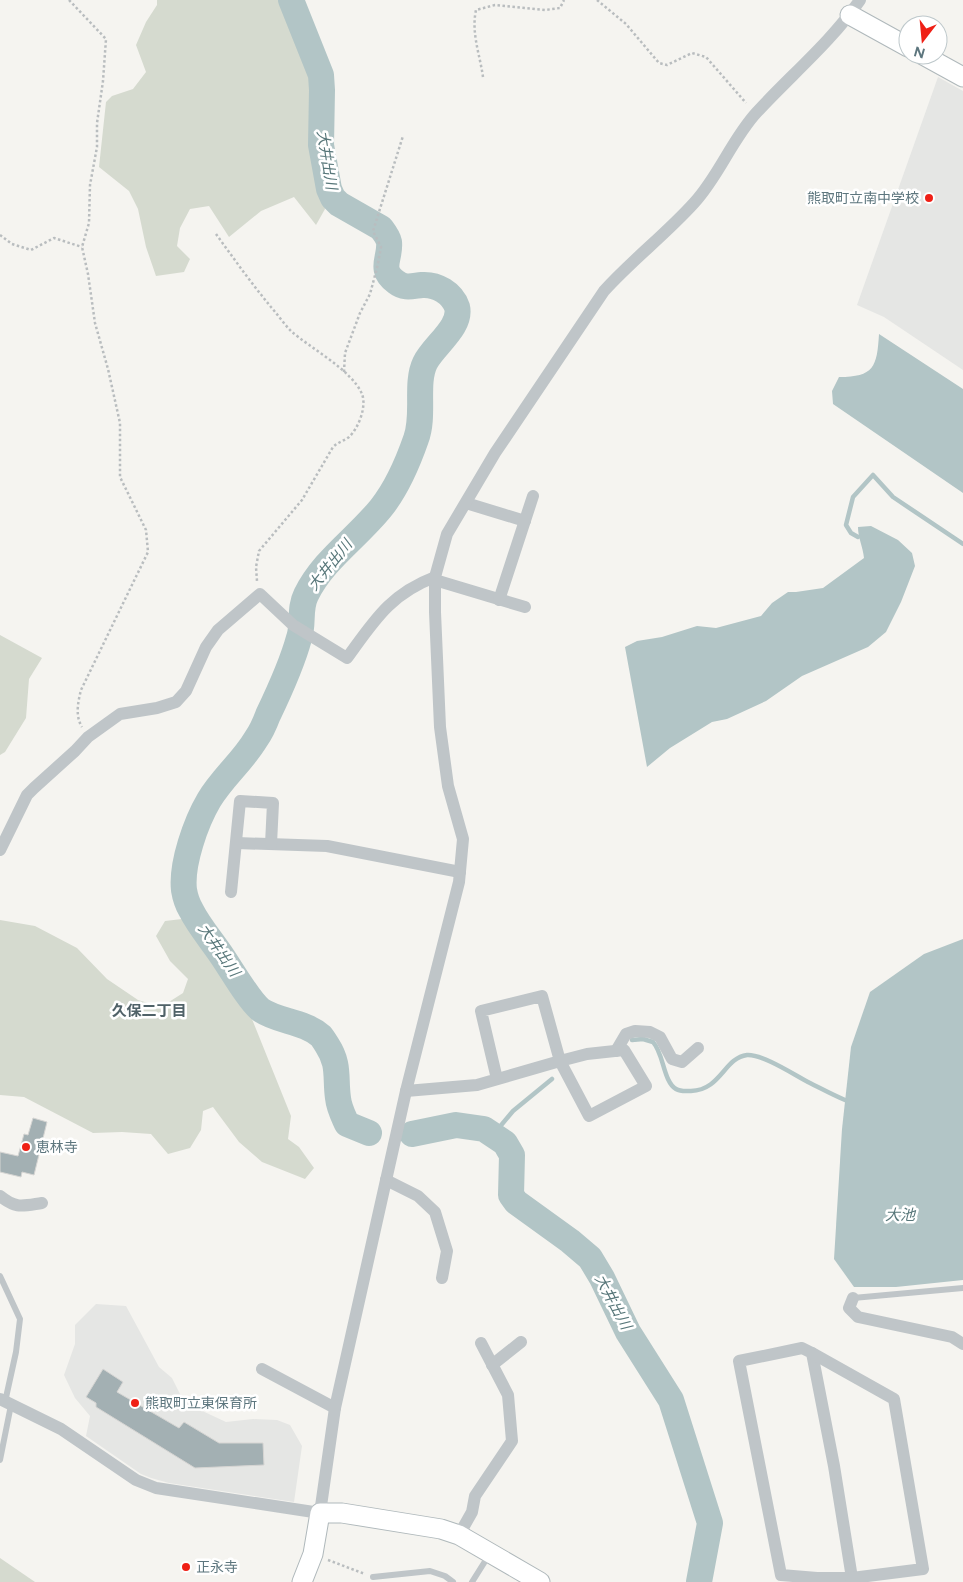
<svg xmlns="http://www.w3.org/2000/svg" width="963" height="1582" font-family="Figtree,'Noto Sans JP',sans-serif">
  <style>
    .built { fill: #e5e6e4 }
    .green { fill: #d5dacf }
    .water { fill: #b2c5c6 }
    .lines { fill: none; stroke-linecap: round; stroke-linejoin: round }
    .stream { stroke: #b2c5c6; stroke-width: 4.5 }
    .river { stroke: #b2c5c6; stroke-width: 26 }
    .building { fill: #a3b0b3; stroke: #d6d5d3 }
    .secondary-casing { stroke: #afb8bb; stroke-width: 21 }
    .path { stroke: #b9bdbf; stroke-width: 2.5; stroke-dasharray: 2.5 2.5; stroke-linecap: butt }
    .lane { stroke: #bfc5c8; stroke-width: 6 }
    .street { stroke: #bfc5c8; stroke-width: 12 }
    .secondary { stroke: #fff; stroke-width: 19 }
    .poi-dot { fill: #ef2016; stroke: #fff; stroke-width: 2 }
    .labels { text-anchor: middle; dominant-baseline: central; stroke-width: 5; stroke-linejoin: round; paint-order: stroke }
    .poi-label { font-size: 14px; fill: #5d767e; stroke: #fff; text-anchor: start }
    .water-label { font-size: 15px; font-style: italic; fill: #58777a; stroke: #fff }
    .neighbourhood-label { font-size: 15px; font-weight: bold; fill: #506268; stroke: #fff }
  </style>
  <rect width="100%" height="100%" fill="#f5f4f0"/>
  <g class="built">
    <path d="M938 77 963 91V370L884 317 857 305Z"/>
    <path d="M96 1304 126 1306 159 1367 172 1378 180 1394 196 1408 226 1422 253 1419 277 1420 290 1425 302 1446 294 1502 169 1483 151 1478 141 1474 86 1436 90 1416 75 1398 64 1375 75 1344V1325Z"/>
  </g>
  <g class="green">
    <path d="M157 0H284L315 77 312 150 325 209 316 225 294 197 261 211 229 237 209 206 190 209 180 228 177 246 190 259 184 272 156 276 146 247 138 209 129 191 99 167 106 102 112 96 133 89 146 72 136 45 146 22 157 5Z"/>
    <path d="M0 635 42 658 29 679 26 718 5 752 0 755Z"/>
    <path d="M182 919 204 944 250 1014 291 1116 288 1139 299 1147 314 1168 305 1179 262 1162 239 1142 213 1107 203 1111 201 1130 190 1148 168 1154 151 1134 122 1132 93 1133 24 1097 0 1095V920L35 926 77 948 107 979 138 1000 161 1007 183 993 188 979 170 961 156 936 165 921Z"/>
    <path d="M0 1558 35 1582H0Z"/>
  </g>
  <g class="water">
    <path d="M879 334 963 389V493L833 404 832 391 839 377C874 377 877 367 879 334Z"/>
    <path d="M871 526 898 540 912 553 915 566 901 602 886 632 868 647 802 676 766 701 727 719 712 722 670 748 647 767 625 647 637 641 662 637 697 626 716 628 761 616 772 603 788 592H796L823 588 864 558C863 547 858 538 858 527Z"/>
    <path d="M963 939V1280L896 1287H854L834 1259 842 1129 851 1047 870 992 924 954Z"/>
  </g>
  <g class="lines">
    <g class="stream">
      <path d="M858 537 851 533 846 525 853 497 873 475 893 497 963 544"/>
      <path d="M632 1040 643 1039 653 1042C664 1054 663 1081 676 1089 681 1092 686 1091 691 1091 721 1090 724 1058 747 1055 763 1054 796 1076 810 1083 822 1089 833 1095 845 1100"/>
      <path d="M493 1135 513 1111 552 1079"/>
    </g>
    <g class="river">
      <path d="M291 0 321 75 322 90 321 145 329 189 333 198 339 204 381 228C384 232 388 237 389 242 391 258 378 269 396 282 405 289 412 286 422 285 437 284 452 293 457 307 462 327 433 346 425 363 415 384 425 415 416 439 408 462 397 488 381 508 357 538 323 560 306 595 299 609 304 623 299 638 292 664 280 690 268 715 265 723 261 732 256 739 243 761 222 778 209 800 196 822 181 864 184 890 185 896 188 905 191 910 199 926 212 941 222 956 231 969 250 1002 261 1010 279 1022 304 1021 321 1036 322 1037 327 1045 327 1045 340 1065 335 1077 338 1098 339 1108 343 1115 347 1124L369 1133"/>
      <path d="M412 1134 456 1125 484 1129 505 1143 512 1155 511 1195 516 1202 570 1241 590 1258 602 1278 628 1332 671 1400 710 1523 699 1582"/>
    </g>
  </g>
  <g class="building">
    <path d="M33 1118 47 1122 34 1175 22 1172 21 1177 0 1172V1152L18 1156 24 1134 28 1135Z"/>
    <path d="M103 1369 123 1382 117 1392 179 1428 184 1422 219 1443H263L264 1465 195 1468 96 1407V1403L86 1397Z"/>
  </g>
  <g class="lines">
    <defs>
      <g id="secondary">
        <path d="M850 15 908 47"/>
        <path d="M923 55 963 77"/>
        <path d="M302 1582 313 1554 320 1513H342L441 1529 459 1535 540 1582"/>
      </g>
    </defs>
    <use href="#secondary" class="secondary-casing"/>
    <g class="path">
      <path d="M69 0 106 39 103 81 97 123V147L90 185 89 223 82 247 88 274 95 323 108 369 120 423V477L146 530 148 552 81 690C78 702 75 716 82 727"/>
      <path d="M597 0 626 24 659 63 667 65 692 53 706 57 746 103"/>
      <path d="M483 77C480 55 471 33 476 10L495 5 545 10 560 8 564 0"/>
      <path d="M216 234C234 259 252 284 271 307 278 315 284 324 291 331 310 348 352 370 362 394 367 407 358 429 349 437 344 441 338 442 333 447L302 500 259 551 256 567 257 581"/>
      <path d="M0 235 12 244 31 250 54 238 82 247"/>
      <path d="M344 372 345 353 360 313 370 294 377 268 381 247 373 231 403 136"/>
      <path d="M328 1560 365 1574"/>
    </g>
    <g class="lane">
      <path d="M0 1276 20 1319 16 1352 5 1402"/>
      <path d="M853 1298 963 1288"/>
      <path d="M0 1460 11 1405"/>
      <path d="M373 1577 430 1571 445 1576 453 1582"/>
      <path d="M472 1582 489 1555"/>
    </g>
    <g class="street">
      <path d="M466 503 525 521"/>
      <path d="M435 580 525 607"/>
      <path d="M499 600 533 496"/>
      <path d="M237 843 327 846 460 872"/>
      <path d="M0 850 27 795 34 788 75 751 88 737 120 714 157 708 176 702 186 691 206 647 218 630 260 594 293 625 347 658C374 621 390 594 435 577"/>
      <path d="M231 892 240 801 273 803 271 844"/>
      <path d="M616 1051 626 1034 635 1031 650 1032 660 1037 672 1059 682 1062 698 1048"/>
      <path d="M406 1091 477 1085 560 1061 587 1054 624 1050 646 1086 589 1116 560 1061 542 996 481 1011 497 1079"/>
      <path d="M386 1180 418 1196 435 1212 447 1251 442 1278"/>
      <path d="M0 1196C16 1209 22 1206 42 1203"/>
      <path d="M853 1298 849 1308 858 1317 952 1337 963 1344"/>
      <path d="M802 1348 812 1353 834 1466 852 1578H817L781 1575 739 1361Z"/>
      <path d="M812 1353 894 1399 923 1569 852 1578 851 1582"/>
      <path d="M492 1365 521 1342"/>
      <path d="M262 1369 335 1408"/>
      <path d="M0 1399 61 1429 136 1480 156 1488 320 1513 335 1408 406 1091 459 882 463 839 448 786 440 727 435 612V577L447 534 495 453 604 291C632 260 666 234 694 203 719 176 732 139 757 112 791 75 831 42 860 0"/>
      <path d="M459 1535 472 1512 475 1496 512 1441 508 1395 481 1343"/>
    </g>
    <use href="#secondary" class="secondary"/>
  </g>
  <g class="poi-dot">
    <circle cx="929" cy="198" r="5"/>
    <circle cx="26" cy="1147" r="5"/>
    <circle cx="135" cy="1403" r="5"/>
    <circle cx="186" cy="1567" r="5"/>
  </g>
  <g class="labels">
    <g class="poi-label">
      <text x="919" y="198" text-anchor="end">熊取町立南中学校</text>
      <text x="36" y="1147">恵林寺</text>
      <text x="145" y="1403">熊取町立東保育所</text>
      <text x="196" y="1567">正永寺</text>
    </g>
    <g class="water-label">
      <text transform="translate(327 160) rotate(81)">大井出川</text>
      <text transform="translate(330 565) rotate(-51)">大井出川</text>
      <text transform="translate(219 950) rotate(55)">大井出川</text>
      <text x="900" y="1215">大池</text>
      <text transform="translate(613 1302) rotate(62)">大井出川</text>
    </g>
    <g class="neighbourhood-label">
      <text x="149" y="1011">久保二丁目</text>
    </g>
  </g>
  <g transform="translate(923 40) rotate(196)"><circle r="24" fill="#ffffff" stroke="#bec8cb"/>
  <path d="M0-4L9 19L0 12L-9 19Z" fill="#ef2016"/>
  <text y="-8" font-size="14" font-weight="bold" text-anchor="middle" fill="#5d767e">N</text>
  </g>
</svg>
